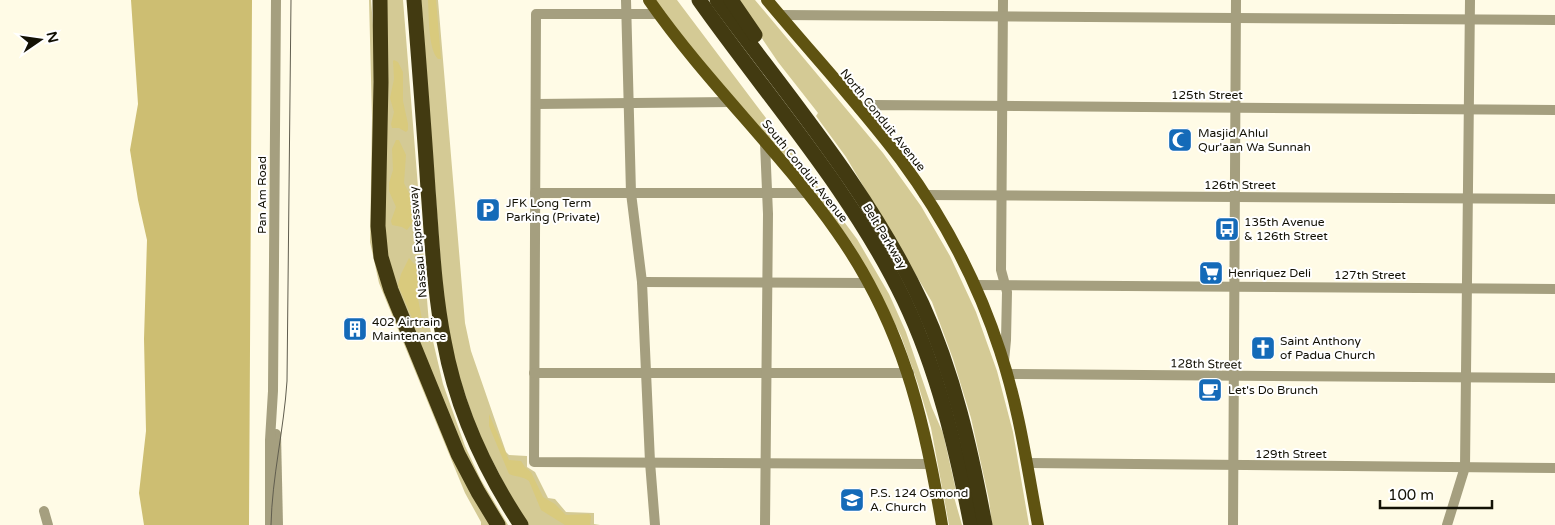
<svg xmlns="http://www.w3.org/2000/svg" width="1555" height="525" font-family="'Varela Round',sans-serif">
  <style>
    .green { fill: #d4ca95 }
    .forest { fill: #d9ca7d }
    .water { fill: #cdbe72 }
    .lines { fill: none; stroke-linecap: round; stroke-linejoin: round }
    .minor { stroke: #a59f7f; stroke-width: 10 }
    .major { stroke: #5f5311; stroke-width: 12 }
    .highway { stroke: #423a11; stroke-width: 15 }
    .tram { stroke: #605d4e; stroke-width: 1 }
    .labels { text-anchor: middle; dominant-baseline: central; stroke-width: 4; stroke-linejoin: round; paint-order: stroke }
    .street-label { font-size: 12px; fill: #131105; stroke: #fff }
    .poi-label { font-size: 12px; fill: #131105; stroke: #fff; text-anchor: start }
  </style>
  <rect width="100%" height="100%" fill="#fffbe6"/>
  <g class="green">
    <path d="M369 0H371L374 38 373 227 491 525H481V522L465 493 379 283 370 242 372 118Z"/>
    <path d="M383 0H403L429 324 443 384 465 446 481 480 508 525H500L475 483 382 253Z"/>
    <path d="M421 0H438L465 323 471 351 506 452 509 455 527 456V467L535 472 548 498 555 499 566 512 594 513V524L600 525H528L519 512 478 433 457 370 447 322 442 281Z"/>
    <path d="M655 0H677L857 239 889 294 906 332 932 408 943 433 957 495 954 497 962 525H949L931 428 918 384 901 336 883 300 852 243 825 206 675 29Z"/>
    <path d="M736 0H755L883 153 921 206 950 256 976 312 997 371 1013 432 1029 525H992L989 500 971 418 953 359 932 302 846 157 816 116 818 113 778 62Z"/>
  </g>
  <g class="forest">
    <path d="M428 0H436L441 59H438C428 49 429 14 428 0Z"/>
    <path d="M394 60 398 62 403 72V101L408 124V130L406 132 399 128H392L391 124 394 112 390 98 394 79 393 61Z"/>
    <path d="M396 140H399L406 155 404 183 412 199 411 206 414 216 413 222 407 230 402 227 392 225 391 221 396 207 389 191V183L393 170 392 149Z"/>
    <path d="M409 258 416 266 417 270 418 299 424 329 415 325 398 285 401 274Z"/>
    <path d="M489 414 509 460 521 461 525 467 531 472 543 497 555 504 566 515 589 514 591 516 590 525H565L541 510 529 481C523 476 516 477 509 474L489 426Z"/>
  </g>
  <path class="water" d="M131 0H252L249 525H144L139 493 146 431 144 339 147 240 138 200 130 150 138 104Z"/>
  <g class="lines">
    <g class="minor">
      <path d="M626 0 631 193 642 282 650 462 655 525"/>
      <path d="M1003 0 1001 270 1007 292 1006 340 1004 361"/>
      <path d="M660 14H536L534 462 931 464"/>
      <path d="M779 15 1555 20"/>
      <path d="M536 104 731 102"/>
      <path d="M859 109 873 105 1555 110"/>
      <path d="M535 193H808"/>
      <path d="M924 195 1555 199"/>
      <path d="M642 282 869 283"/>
      <path d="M974 285 1555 289"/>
      <path d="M534 373H909"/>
      <path d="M1007 374 1555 378"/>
      <path d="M276 434 278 525"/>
      <path d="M1027 463 1555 468"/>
      <path d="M44 511 48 525"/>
      <path d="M270 525V440L273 391 276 0"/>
      <path d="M765 525 768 214 765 143"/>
      <path d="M1233 525 1236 0"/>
      <path d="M1447 525 1465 467 1470 0"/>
    </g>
    <g class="major">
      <path d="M649 0C706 82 780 151 837 232 902 324 924 417 942 525"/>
      <path d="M767 0C811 53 859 104 901 160 943 217 978 283 1000 351 1019 408 1027 466 1038 525"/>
    </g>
    <g class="highway">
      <path d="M380 0 381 82 378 226 381 257 391 290 458 454 478 492 498 525"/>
      <path d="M414 0C419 63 424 126 428 189 432 240 434 291 444 341 456 407 484 469 521 525"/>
      <path d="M699 0C769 99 851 190 904 300 938 371 956 448 971 525"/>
      <path d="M717 0C789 98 870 192 922 304 954 374 971 450 985 525"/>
      <path d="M731 0 755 35"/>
    </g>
    <path class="tram" d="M271 525C272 477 284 429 287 381L291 0"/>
  </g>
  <defs>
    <symbol id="mosque-square" viewBox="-11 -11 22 22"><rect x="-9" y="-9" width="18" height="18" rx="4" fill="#146ab8" stroke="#fff"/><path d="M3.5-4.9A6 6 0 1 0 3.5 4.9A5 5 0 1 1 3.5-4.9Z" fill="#fff"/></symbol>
    <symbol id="parking-square" viewBox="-11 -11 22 22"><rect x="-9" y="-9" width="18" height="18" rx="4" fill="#146ab8" stroke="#fff"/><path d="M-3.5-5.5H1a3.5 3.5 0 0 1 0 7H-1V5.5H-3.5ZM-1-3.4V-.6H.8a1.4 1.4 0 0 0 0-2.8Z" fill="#fff"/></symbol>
    <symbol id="bus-square" viewBox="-11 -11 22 22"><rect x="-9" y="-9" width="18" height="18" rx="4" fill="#146ab8" stroke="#fff"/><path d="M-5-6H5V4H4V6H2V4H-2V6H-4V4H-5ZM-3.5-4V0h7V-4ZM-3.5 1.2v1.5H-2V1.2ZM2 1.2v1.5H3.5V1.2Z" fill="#fff"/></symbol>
    <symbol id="supermarket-square" viewBox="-11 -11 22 22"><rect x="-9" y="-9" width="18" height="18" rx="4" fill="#146ab8" stroke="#fff"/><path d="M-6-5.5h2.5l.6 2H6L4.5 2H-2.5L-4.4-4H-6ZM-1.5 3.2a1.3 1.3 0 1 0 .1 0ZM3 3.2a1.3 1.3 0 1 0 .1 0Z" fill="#fff"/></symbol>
    <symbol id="building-square" viewBox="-11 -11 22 22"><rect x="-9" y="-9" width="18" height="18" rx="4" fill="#146ab8" stroke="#fff"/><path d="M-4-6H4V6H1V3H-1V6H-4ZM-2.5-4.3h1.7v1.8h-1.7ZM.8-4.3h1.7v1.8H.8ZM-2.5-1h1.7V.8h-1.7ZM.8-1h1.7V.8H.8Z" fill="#fff"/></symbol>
    <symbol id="church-square" viewBox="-11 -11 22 22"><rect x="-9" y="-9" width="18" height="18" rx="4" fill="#146ab8" stroke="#fff"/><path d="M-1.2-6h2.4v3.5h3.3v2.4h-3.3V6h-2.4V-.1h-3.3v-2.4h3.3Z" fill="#fff"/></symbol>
    <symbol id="cafe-square" viewBox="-11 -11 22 22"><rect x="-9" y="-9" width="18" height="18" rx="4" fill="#146ab8" stroke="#fff"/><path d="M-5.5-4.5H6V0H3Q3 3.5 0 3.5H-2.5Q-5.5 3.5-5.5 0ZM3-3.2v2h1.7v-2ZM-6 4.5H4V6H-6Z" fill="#fff"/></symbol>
    <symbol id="school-square" viewBox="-11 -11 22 22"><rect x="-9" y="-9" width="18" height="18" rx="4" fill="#146ab8" stroke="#fff"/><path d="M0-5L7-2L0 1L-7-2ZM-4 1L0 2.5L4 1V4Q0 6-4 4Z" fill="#fff"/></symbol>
  </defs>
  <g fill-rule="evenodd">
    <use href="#mosque-square" x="1166" y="126" width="28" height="28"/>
    <use href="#parking-square" x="474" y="196" width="28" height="28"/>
    <use href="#bus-square" x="1213" y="215" width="28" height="28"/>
    <use href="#supermarket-square" x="1197" y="259" width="28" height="28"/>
    <use href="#building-square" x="341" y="315" width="28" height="28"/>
    <use href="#church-square" x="1249" y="334" width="28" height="28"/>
    <use href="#cafe-square" x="1196" y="376" width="28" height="28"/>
    <use href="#school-square" x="838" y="486" width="28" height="28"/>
  </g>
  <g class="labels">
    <g class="street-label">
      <text x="1207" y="95">125th Street</text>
      <text transform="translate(883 120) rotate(51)">North Conduit Avenue</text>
      <text transform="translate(805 171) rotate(51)">South Conduit Avenue</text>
      <text x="1240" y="185">126th Street</text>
      <text transform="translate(262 195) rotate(-90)">Pan Am Road</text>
      <text transform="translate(885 236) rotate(59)">Belt Parkway</text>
      <text transform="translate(418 242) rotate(-95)">Nassau Expressway</text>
      <text x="1370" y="275">127th Street</text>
      <text transform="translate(1206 364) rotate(1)">128th Street</text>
      <text x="1291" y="454">129th Street</text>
    </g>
    <g class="poi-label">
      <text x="1198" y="133">Masjid Ahlul<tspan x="1198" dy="14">Qur'aan Wa Sunnah</tspan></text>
      <text x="506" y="203">JFK Long Term<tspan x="506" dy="14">Parking (Private)</tspan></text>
      <text x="1244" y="222">135th Avenue<tspan x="1244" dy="14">&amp; 126th Street</tspan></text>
      <text x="1228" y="273">Henriquez Deli</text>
      <text x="372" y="322">402 Airtrain<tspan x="372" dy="14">Maintenance</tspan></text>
      <text x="1280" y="341">Saint Anthony<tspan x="1280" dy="14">of Padua Church</tspan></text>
      <text x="1228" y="390">Let's Do Brunch</text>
      <text x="870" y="493">P.S. 124 Osmond<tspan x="870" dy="14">A. Church</tspan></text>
    </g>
  </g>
  <g transform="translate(40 40) rotate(77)" stroke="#ffffff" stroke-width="4" paint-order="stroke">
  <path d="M0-4L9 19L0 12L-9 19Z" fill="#131105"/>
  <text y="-8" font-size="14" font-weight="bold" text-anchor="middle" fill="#131105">N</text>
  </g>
  <path d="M1380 500v8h112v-8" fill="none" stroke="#131105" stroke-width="2.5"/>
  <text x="1388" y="500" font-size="15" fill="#131105" stroke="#ffffff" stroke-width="4" paint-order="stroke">100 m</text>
</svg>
